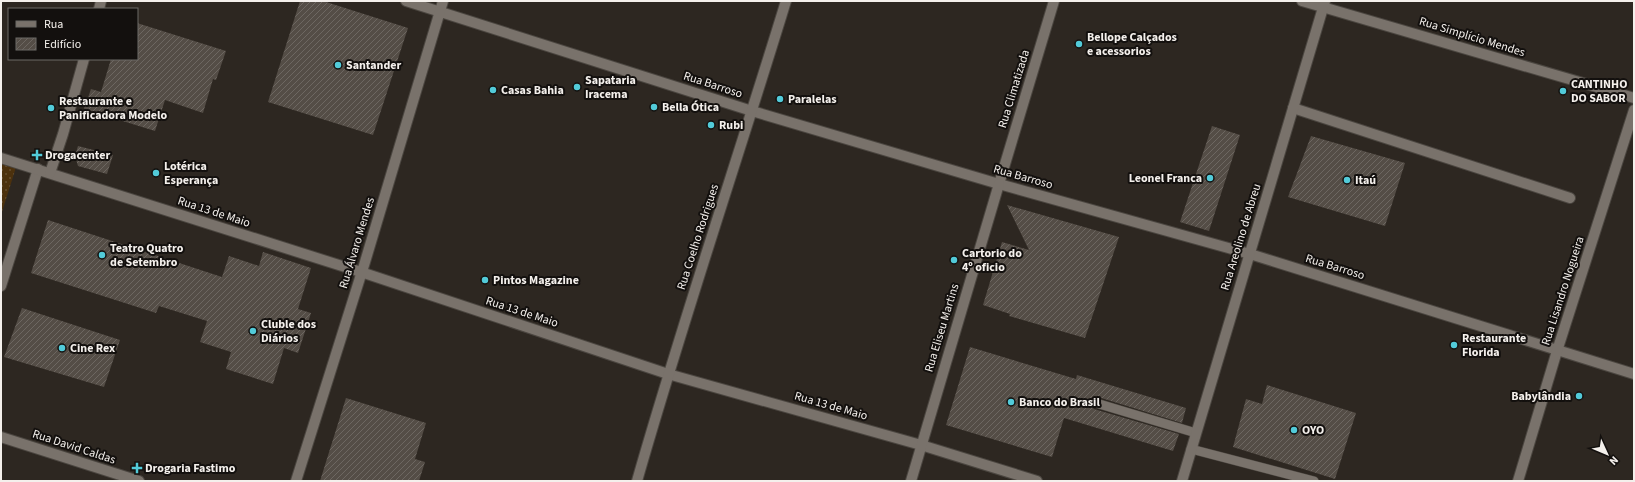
<svg xmlns="http://www.w3.org/2000/svg" width="1635" height="482" font-family="'Source Sans 3',sans-serif">
  <style>
    .grass { fill: url(#grass-dots) }
    .building { fill: url(#building-hatch) }
    .lines { fill: none; stroke-linecap: round; stroke-linejoin: round }
    .service-casing { stroke: #4b4640; stroke-width: 10 }
    .pedestrian-casing { stroke: #4b4640; stroke-width: 12 }
    .minor-casing { stroke: #4b4640; stroke-width: 12 }
    .tertiary-casing { stroke: #4b4640; stroke-width: 12 }
    .service { stroke: #79726b; stroke-width: 9 }
    .pedestrian { stroke: #79726b; stroke-width: 10 }
    .minor { stroke: #79726b; stroke-width: 10 }
    .tertiary { stroke: #79726b; stroke-width: 10 }
    .poi-dot { fill: #52cbd9; stroke: #13100e; stroke-width: 1.5 }
    .labels { text-anchor: middle; dominant-baseline: central; stroke-width: 4; stroke-linejoin: round; paint-order: stroke }
    .poi-label { font-size: 12px; font-weight: bold; fill: #f4f0ec; stroke: #13100e; text-anchor: start }
    .street-label { font-size: 12px; fill: #f4f0ec; stroke: #13100e }
  </style>
  <defs>
    <pattern id="grass-dots" width="8" height="8" patternUnits="userSpaceOnUse"><rect width="8" height="8" fill="#4c310d"/><path d="M2 2h.1M6 6h.1" fill="none" stroke="#664f30" stroke-width="1.8" stroke-linecap="round"/></pattern>
    <pattern id="building-hatch" width="6" height="6" patternUnits="userSpaceOnUse"><rect width="6" height="6" fill="#544d46"/><path d="M-1 1l2-2M0 6l6-6M5 7l2-2" fill="none" stroke="#6d6761"/></pattern>
  </defs>
  <rect width="100%" height="100%" fill="#2d2721"/>
  <path class="grass" d="M1 159 17 164 1 215Z"/>
  <g class="building">
    <path d="M300 1H323L408 28 373 135 268 102Z"/>
    <path d="M137 23 226 51 216 80 213 79 203 113 165 100 155 131 84 109 91 89 101 92 111 59H137Z"/>
    <path d="M1212 126 1240 135 1209 231 1180 222Z"/>
    <path d="M1311 136 1405 163 1385 226 1288 197Z"/>
    <path d="M78 146 113 155 107 174 78 166 75 156Z"/>
    <path d="M1007 205 1119 237 1085 338 1009 316 1010 314 983 305 1002 242 1029 250Z"/>
    <path d="M48 220 222 277 229 256 259 266 263 252 311 268 298 309 311 313 298 353 284 348 273 384 226 369 231 352 200 342 207 321 159 306 156 313 31 273Z"/>
    <path d="M22 308 120 340 104 387 4 357Z"/>
    <path d="M970 347 1076 379 1077 375 1186 408 1182 423 1098 397H1094L1090 401V405L1094 409 1179 434 1173 451 1064 418 1052 457 946 425Z"/>
    <path d="M1267 385 1356 413 1335 479 1233 447 1246 399 1262 404Z"/>
    <path d="M346 398 426 423 415 459 425 462 419 481H320Z"/>
  </g>
  <g class="lines">
    <defs>
      <g id="service">
        <path d="M1096 403 1196 433"/>
        <path d="M1191 449 1314 481"/>
      </g>
      <g id="pedestrian">
        <path d="M999 184 1054 1"/>
        <path d="M1 286 38 169"/>
      </g>
      <g id="minor">
        <path d="M406 1 752 111 999 184 1250 254 1634 374"/>
        <path d="M1302 1 1634 98"/>
        <path d="M1293 108 1570 198"/>
        <path d="M1 158 361 272 668 374 921 445 1037 481"/>
        <path d="M1 437 139 481"/>
        <path d="M296 481 365 262 443 1"/>
        <path d="M637 481C683 320 737 161 786 1"/>
        <path d="M911 481 999 184"/>
      </g>
      <g id="tertiary">
        <path d="M99 9 101 1"/>
        <path d="M50 173 63 134 84 59"/>
        <path d="M1182 481 1325 1"/>
        <path d="M1518 481 1557 351 1634 110"/>
      </g>
    </defs>
    <use href="#service" class="service-casing"/>
    <use href="#pedestrian" class="pedestrian-casing"/>
    <use href="#minor" class="minor-casing"/>
    <use href="#tertiary" class="tertiary-casing"/>
    <use href="#service" class="service"/>
    <use href="#pedestrian" class="pedestrian"/>
    <use href="#minor" class="minor"/>
    <use href="#tertiary" class="tertiary"/>
  </g>
  <g class="poi-dot">
    <circle cx="1079" cy="44" r="4"/>
    <circle cx="338" cy="65" r="4"/>
    <circle cx="577" cy="87" r="4"/>
    <circle cx="493" cy="90" r="4"/>
    <circle cx="1563" cy="91" r="4"/>
    <circle cx="780" cy="99" r="4"/>
    <circle cx="654" cy="107" r="4"/>
    <circle cx="51" cy="108" r="4"/>
    <circle cx="711" cy="125" r="4"/>
    <path d="M35 149h4v4h4v4h-4v4h-4v-4h-4v-4h4z"/>
    <circle cx="156" cy="173" r="4"/>
    <circle cx="1210" cy="178" r="4"/>
    <circle cx="1347" cy="180" r="4"/>
    <circle cx="102" cy="255" r="4"/>
    <circle cx="954" cy="260" r="4"/>
    <circle cx="485" cy="280" r="4"/>
    <circle cx="253" cy="331" r="4"/>
    <circle cx="1454" cy="345" r="4"/>
    <circle cx="62" cy="348" r="4"/>
    <circle cx="1579" cy="396" r="4"/>
    <circle cx="1011" cy="402" r="4"/>
    <circle cx="1294" cy="430" r="4"/>
    <path d="M135 462h4v4h4v4h-4v4h-4v-4h-4v-4h4z"/>
  </g>
  <g class="labels">
    <g class="poi-label">
      <text x="1087" y="37">Bellope Calçados<tspan x="1087" dy="14">e acessorios</tspan></text>
      <text x="346" y="65">Santander</text>
      <text x="585" y="80">Sapataria<tspan x="585" dy="14">Iracema</tspan></text>
      <text x="1571" y="84">CANTINHO<tspan x="1571" dy="14">DO SABOR</tspan></text>
      <text x="501" y="90">Casas Bahia</text>
      <text x="788" y="99">Paralelas</text>
      <text x="59" y="101">Restaurante e<tspan x="59" dy="14">Panificadora Modelo</tspan></text>
      <text x="662" y="107">Bella Ótica</text>
      <text x="719" y="125">Rubi</text>
      <text x="45" y="155">Drogacenter</text>
      <text x="164" y="166">Lotérica<tspan x="164" dy="14">Esperança</tspan></text>
      <text x="1202" y="178" text-anchor="end">Leonel Franca</text>
      <text x="1355" y="180">Itaú</text>
      <text x="110" y="248">Teatro Quatro<tspan x="110" dy="14">de Setembro</tspan></text>
      <text x="962" y="253">Cartorio do<tspan x="962" dy="14">4º oficio</tspan></text>
      <text x="493" y="280">Pintos Magazine</text>
      <text x="261" y="324">Cluble dos<tspan x="261" dy="14">Diários</tspan></text>
      <text x="1462" y="338">Restaurante<tspan x="1462" dy="14">Florida</tspan></text>
      <text x="70" y="348">Cine Rex</text>
      <text x="1571" y="396" text-anchor="end">Babylândia</text>
      <text x="1019" y="402">Banco do Brasil</text>
      <text x="1302" y="430">OYO</text>
      <text x="145" y="468">Drogaria Fastimo</text>
    </g>
    <g class="street-label">
      <text transform="translate(1472 37) rotate(17)">Rua Simplício Mendes</text>
      <text transform="translate(713 85) rotate(18)">Rua Barroso</text>
      <text transform="translate(1014 89) rotate(-73)">Rua Climatizada</text>
      <text transform="translate(1023 177) rotate(16)">Rua Barroso</text>
      <text transform="translate(214 212) rotate(18)">Rua 13 de Maio</text>
      <text transform="translate(698 237) rotate(-72)">Rua Coelho Rodrigues</text>
      <text transform="translate(1241 237) rotate(-73)">Rua Areolino de Abreu</text>
      <text transform="translate(357 243) rotate(-73)">Rua Álvaro Mendes</text>
      <text transform="translate(1335 267) rotate(17)">Rua Barroso</text>
      <text transform="translate(1563 291) rotate(-72)">Rua Lisandro Nogueira</text>
      <text transform="translate(522 312) rotate(18)">Rua 13 de Maio</text>
      <text transform="translate(942 328) rotate(-73)">Rua Eliseu Martins</text>
      <text transform="translate(831 406) rotate(16)">Rua 13 de Maio</text>
      <text transform="translate(74 447) rotate(18)">Rua David Caldas</text>
    </g>
  </g>
  <rect width="1635" height="482" fill="none" stroke="#f4f0ec" stroke-width="4"/>
  <rect x="8" y="8" width="130" height="52" fill="#13100e" stroke="#6d6a67"/>
  <rect x="16" y="21" width="20" height="6" fill="#79726b" stroke="#6d6a67"/>
  <text x="44" y="28" font-size="12" fill="#f4f0ec">Rua</text>
  <rect x="16" y="38" width="20" height="12" fill="url(#building-hatch)" stroke="#6d6a67"/>
  <text x="44" y="48" font-size="12" fill="#f4f0ec">Edifício</text>
  <g transform="translate(1607 454) rotate(134)" stroke="#13100e" stroke-width="3" paint-order="stroke">
  <path d="M0-3L7 15L0 10L-7 15Z" fill="#f4f0ec"/>
  <text y="-6" font-size="11" font-weight="bold" text-anchor="middle" fill="#f4f0ec">N</text>
  </g>
</svg>
